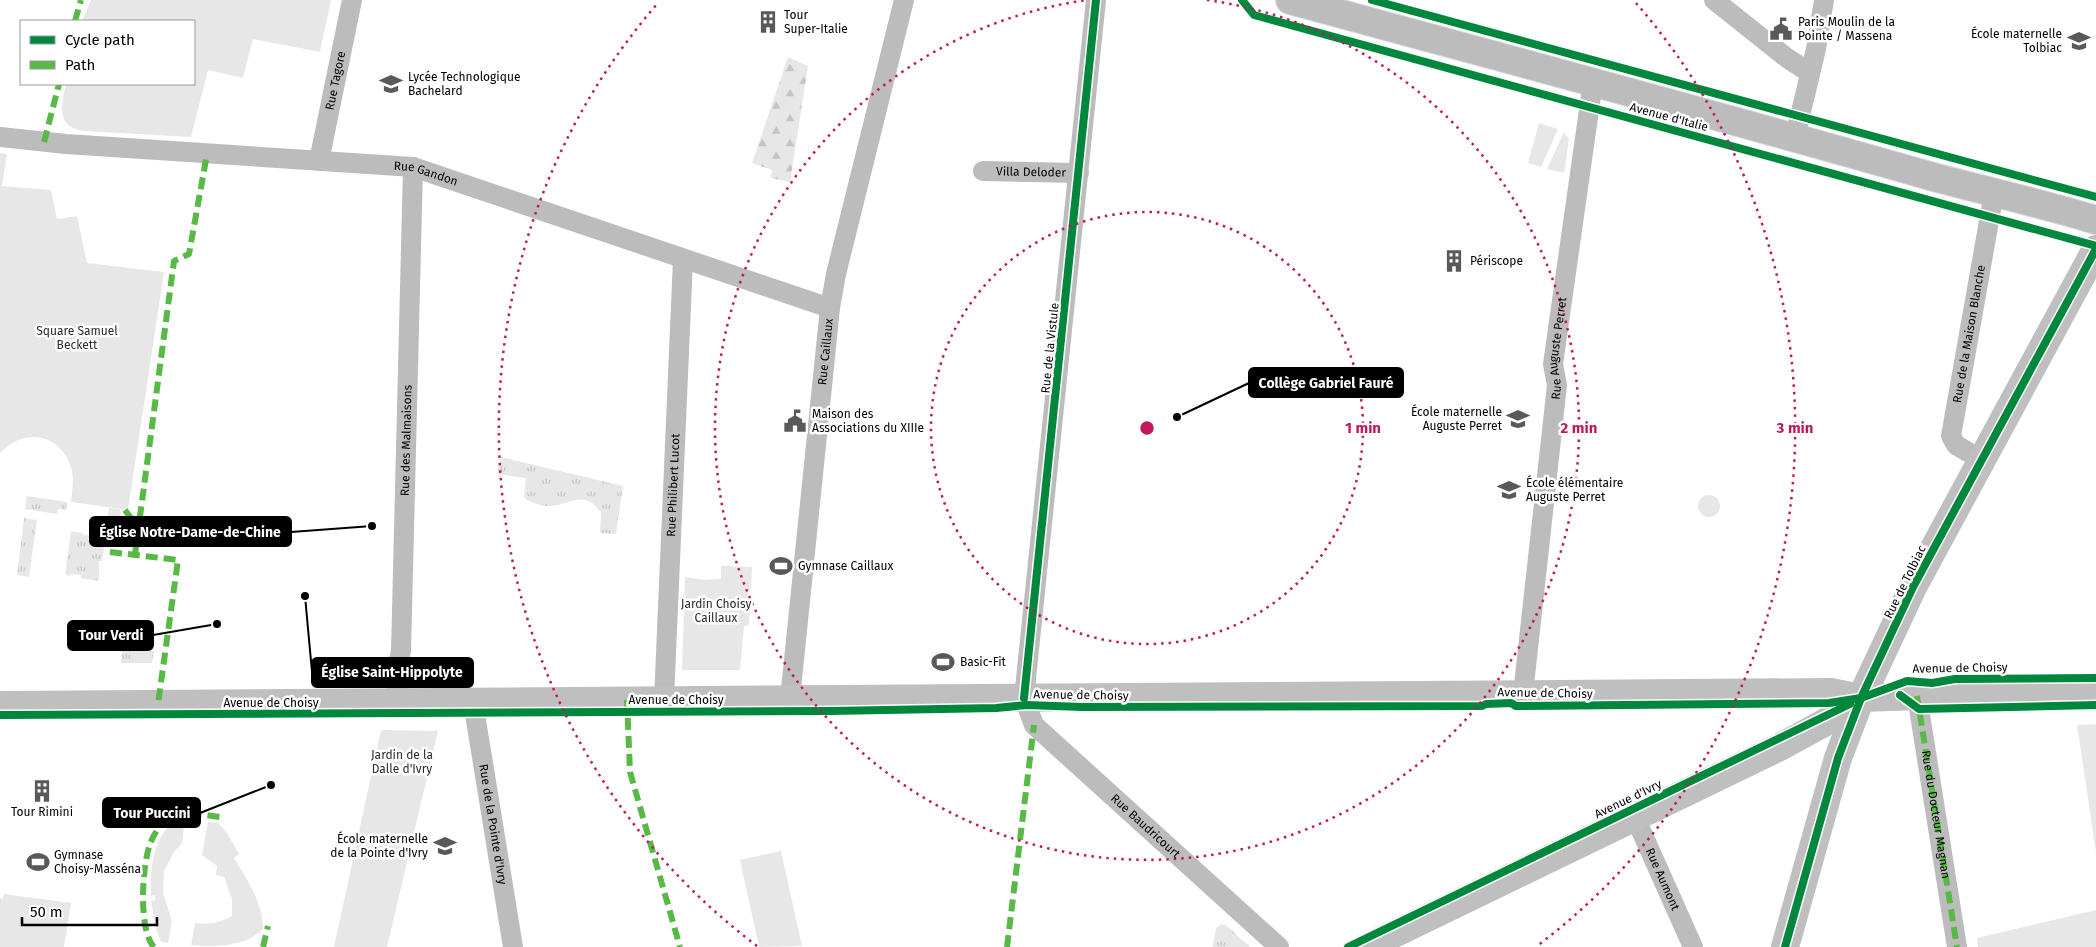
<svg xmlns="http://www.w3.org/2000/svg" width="2096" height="947" font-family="'Fira Sans',sans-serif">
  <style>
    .grass { fill: url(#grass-tufts) }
    .forest { fill: url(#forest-firs) }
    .green { fill: #e7e7e7 }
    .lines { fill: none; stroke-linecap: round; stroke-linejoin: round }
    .primary-casing { stroke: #dbdbdb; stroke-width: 30 }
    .street { stroke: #bcbcbc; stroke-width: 20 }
    .secondary { stroke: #bfbfbf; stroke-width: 28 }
    .primary { stroke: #bcbcbc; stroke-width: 28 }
    .quiet { stroke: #58b947; stroke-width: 6; stroke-dasharray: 12 6; stroke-linecap: butt }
    .cycleway-casing { stroke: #fff; stroke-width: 11 }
    .cycleway { stroke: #00873e; stroke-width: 8 }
    .ring { fill: none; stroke: #c2185b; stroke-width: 2.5; stroke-dasharray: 2.5 5 }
    .labels { text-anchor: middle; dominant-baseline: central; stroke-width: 5; stroke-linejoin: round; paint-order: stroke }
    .poi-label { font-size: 12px; fill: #000; stroke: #fff; text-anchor: start }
    .street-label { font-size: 12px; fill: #000; stroke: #fff }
    .park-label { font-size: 12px; fill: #2b2b2b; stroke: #fff }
    .centre { fill: #c2185b; stroke: #fff; stroke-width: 2.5 }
    .ring-label { font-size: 15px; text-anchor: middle; font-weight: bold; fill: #c2185b; stroke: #fff; stroke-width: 5; stroke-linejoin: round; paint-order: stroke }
    .leader { fill: none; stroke: #000; stroke-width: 2 }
    .callout-dot { fill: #000; stroke: #fff; stroke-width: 2 }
    .callout { fill: #000; stroke: #000; stroke-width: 2 }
    .callout-label { font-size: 14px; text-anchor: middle; font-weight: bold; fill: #fff }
  </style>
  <defs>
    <pattern id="grass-tufts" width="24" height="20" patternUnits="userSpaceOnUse" patternTransform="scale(1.25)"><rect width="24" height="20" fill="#e7e7e7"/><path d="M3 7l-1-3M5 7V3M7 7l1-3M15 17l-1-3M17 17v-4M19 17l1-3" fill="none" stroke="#c4c4c4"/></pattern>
    <pattern id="forest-firs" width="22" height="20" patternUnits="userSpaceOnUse" patternTransform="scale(1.25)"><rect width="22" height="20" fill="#e7e7e7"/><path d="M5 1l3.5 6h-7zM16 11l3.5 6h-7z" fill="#c4c4c4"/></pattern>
  </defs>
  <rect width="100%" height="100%" fill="#fff"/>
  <g class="grass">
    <path d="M501 457 623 486 616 534 600 533 601 513C584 487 569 507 547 506 539 506 531 502 524 498L526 478 497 474Z"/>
    <path d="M27 496 67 502 66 510 58 509 57 514 25 509Z"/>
    <path d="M109 508 120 509 121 516 128 524 126 529 122 531 106 528Z"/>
    <path d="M24 518 37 520 29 577 17 575Z"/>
    <path d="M71 531 83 533V535L106 536 102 561H99V581L81 578V575L70 574V576L65 575Z"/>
    <path d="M122 647 154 651 152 663H121Z"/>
    <path d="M1222 924 1226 925 1250 947H1213L1216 928Z"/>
  </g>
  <path class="forest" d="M788 57 808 66 790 182 771 178 772 170 752 163Z"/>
  <g class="green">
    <path d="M91 0H331L320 52 253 39 243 78 208 70 191 137 85 131C55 127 61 106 66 84H194V21H82Z"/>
    <path d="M1539 123 1558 129 1541 167 1528 163Z"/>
    <path d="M1564 132 1569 139 1564 173 1547 169Z"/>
    <path d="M0 153 7 154 2 186 51 190 57 219 77 216 87 263 164 272 128 510 71 502C72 492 74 481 72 471 63 434 25 426 0 453Z"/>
    <circle cx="1709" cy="506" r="11"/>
    <path d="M721 566 752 567 751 589 748 590 747 605H750L749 625 744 626 740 670H682L685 577 704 580 721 579Z"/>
    <path d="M2096 724V852L2077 725Z"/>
    <path d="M381 730 438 731 387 947H334Z"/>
    <path d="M177 817 185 819 182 843 174 852 164 871 163 893 172 921 168 943 161 942 155 925 151 901 155 900V895L151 896C150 863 153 840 177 817Z"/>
    <path d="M208 822 218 823 227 833 239 854 234 858C248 881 262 901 263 929 245 947 216 947 191 945L195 923C210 925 219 923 232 916V899L224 877 216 875 217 866 202 855Z"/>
    <path d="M781 851 802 946 759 947 740 860Z"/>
    <path d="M4 894 71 903 64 947H0V898L3 899Z"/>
    <path d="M2096 910V947H1978L1977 938Z"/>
  </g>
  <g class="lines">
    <defs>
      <path id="primary" d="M1290 0C1503 58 1717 115 1930 176 1985 191 2041 203 2096 220"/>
    </defs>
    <use href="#primary" class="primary-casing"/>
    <g class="street">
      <path id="s1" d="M1096 0 1024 698 1034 725 1279 947"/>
      <path d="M1714 0 1787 58 1810 73"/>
      <path id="s2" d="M0 137 66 144 413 167 830 308"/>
      <path d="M1795 137 1816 49 1824 0"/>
      <path id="s3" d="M319 161 352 0"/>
      <path id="s4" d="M983 171 1079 173"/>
      <path id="s5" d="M1982 460 1956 445 1951 436 1994 193"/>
      <path id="s6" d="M1523 694 1557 385 1553 364 1593 82"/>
      <path d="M1917 696 1957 947"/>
      <path id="s7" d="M790 699 830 308 836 274 904 0"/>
      <path id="s8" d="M664 700 683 259"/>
      <path id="s9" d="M397 702 398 664 401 651 413 167"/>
      <path id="s10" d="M473 702 513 947"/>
      <path id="s11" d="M1635 817 1693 947"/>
    </g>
    <g class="secondary">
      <path d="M0 705 1831 692 1861 698 1921 696 1967 689H2096"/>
      <path d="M1367 947 1780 747 1824 723 1861 698"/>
      <path d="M1785 947 1838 758 1861 698 1913 587 2096 249"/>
    </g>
    <use href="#primary" class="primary"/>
    <g class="quiet">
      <path d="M75 21 81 0"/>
      <path d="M44 142 59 84"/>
      <path d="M125 510 138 528"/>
      <path d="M110 552 178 560 158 704"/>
      <path d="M135 554 174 261 189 254 207 154"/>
      <path id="s12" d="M1917 696 1957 947"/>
      <path d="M627 700 630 772 680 947"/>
      <path d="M154 947C138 930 142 866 150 844 155 831 165 817 177 811L220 817"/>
      <path d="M263 947 268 926"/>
      <path d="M1007 947 1034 725"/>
    </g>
    <defs>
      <g id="cycleway">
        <path d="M1242 0 1254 15 2096 246"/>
        <path d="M1372 0 2096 197"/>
        <path d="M1900 695 1919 709 2096 705"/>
        <path d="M1024 698 1096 0"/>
        <path d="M0 715 830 711 996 708 1027 705 1082 707 1482 706 1486 704 1511 703 1516 706 1829 703 1861 698 1907 681 1932 683 1955 679 2096 678"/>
        <path d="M1348 947 1850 704"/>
        <path d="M1785 947 1838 758 1861 698 1913 587 2096 249"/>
      </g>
    </defs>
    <use href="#cycleway" class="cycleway-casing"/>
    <use href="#cycleway" class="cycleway"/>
  </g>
  <g class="ring">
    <circle cx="1147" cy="428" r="216"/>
    <path d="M1207 0A432 432 0 1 1 1087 0"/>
    <path d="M757 946A648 648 0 0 1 658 3M1636 3A648 648 0 0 1 1537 946"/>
  </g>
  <defs>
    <symbol id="building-bare" viewBox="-9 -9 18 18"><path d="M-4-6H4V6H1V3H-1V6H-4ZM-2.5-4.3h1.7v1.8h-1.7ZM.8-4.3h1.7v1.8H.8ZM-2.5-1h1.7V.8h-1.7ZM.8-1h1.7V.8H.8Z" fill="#595959" stroke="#fff" stroke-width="2.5" paint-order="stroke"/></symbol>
    <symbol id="civic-bare" viewBox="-9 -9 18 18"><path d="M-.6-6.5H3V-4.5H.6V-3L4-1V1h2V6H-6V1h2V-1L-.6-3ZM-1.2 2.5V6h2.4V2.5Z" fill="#595959" stroke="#fff" stroke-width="2.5" paint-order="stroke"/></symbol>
    <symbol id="school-bare" viewBox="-9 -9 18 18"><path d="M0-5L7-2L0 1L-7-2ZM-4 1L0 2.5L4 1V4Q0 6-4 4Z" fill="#595959" stroke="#fff" stroke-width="2.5" paint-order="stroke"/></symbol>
    <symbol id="stadium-bare" viewBox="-9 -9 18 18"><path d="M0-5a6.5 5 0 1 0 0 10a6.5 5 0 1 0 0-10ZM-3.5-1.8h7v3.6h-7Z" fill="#595959" stroke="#fff" stroke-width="2.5" paint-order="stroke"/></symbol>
  </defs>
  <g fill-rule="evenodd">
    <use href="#building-bare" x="752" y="6" width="32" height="32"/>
    <use href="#civic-bare" x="1765" y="13" width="32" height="32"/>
    <use href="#school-bare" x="2063" y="25" width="32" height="32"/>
    <use href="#school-bare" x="375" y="68" width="32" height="32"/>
    <use href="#building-bare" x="1438" y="245" width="32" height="32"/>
    <use href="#school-bare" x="1502" y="403" width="32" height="32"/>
    <use href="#civic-bare" x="779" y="405" width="32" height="32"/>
    <use href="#school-bare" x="1493" y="474" width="32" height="32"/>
    <use href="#stadium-bare" x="765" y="550" width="32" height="32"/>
    <use href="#stadium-bare" x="927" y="646" width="32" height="32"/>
    <use href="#building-bare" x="26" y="775" width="32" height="32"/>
    <use href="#school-bare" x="429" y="830" width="32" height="32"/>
    <use href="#stadium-bare" x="22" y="846" width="32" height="32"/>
  </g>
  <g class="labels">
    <g class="poi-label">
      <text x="784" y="15">Tour<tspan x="784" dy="14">Super-Italie</tspan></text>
      <text x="1798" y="22">Paris Moulin de la<tspan x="1798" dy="14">Pointe / Massena</tspan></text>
      <text x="2062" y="34" text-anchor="end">École maternelle<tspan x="2062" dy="14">Tolbiac</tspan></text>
      <text x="408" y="77">Lycée Technologique<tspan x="408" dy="14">Bachelard</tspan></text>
      <text x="1470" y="261">Périscope</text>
      <text x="1502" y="412" text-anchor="end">École maternelle<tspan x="1502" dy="14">Auguste Perret</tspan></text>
      <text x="812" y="414">Maison des<tspan x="812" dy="14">Associations du XIIIe</tspan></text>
      <text x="1526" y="483">École élémentaire<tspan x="1526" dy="14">Auguste Perret</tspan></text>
      <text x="798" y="566">Gymnase Caillaux</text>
      <text x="960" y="662">Basic-Fit</text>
      <text x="42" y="812" text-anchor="middle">Tour Rimini</text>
      <text x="428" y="839" text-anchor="end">École maternelle<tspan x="428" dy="14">de la Pointe d'Ivry</tspan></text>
      <text x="54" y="855">Gymnase<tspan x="54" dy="14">Choisy-Masséna</tspan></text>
    </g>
    <g class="street-label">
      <text stroke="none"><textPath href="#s3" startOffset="82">Rue Tagore</textPath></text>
      <text transform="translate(1669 117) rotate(15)">Avenue d'Italie</text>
      <text stroke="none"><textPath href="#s4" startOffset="48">Villa Deloder</textPath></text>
      <text stroke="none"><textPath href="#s2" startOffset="428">Rue Gandon</textPath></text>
      <text stroke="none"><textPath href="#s5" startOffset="144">Rue de la Maison Blanche</textPath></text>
      <text transform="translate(1050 348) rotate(-84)">Rue de la Vistule</text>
      <text stroke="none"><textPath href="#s6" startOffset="348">Rue Auguste Perret</textPath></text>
      <text stroke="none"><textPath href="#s7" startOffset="349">Rue Caillaux</textPath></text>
      <text stroke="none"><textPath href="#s9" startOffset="262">Rue des Malmaisons</textPath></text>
      <text stroke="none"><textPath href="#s8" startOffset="215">Rue Philibert Lucot</textPath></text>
      <text transform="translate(1905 582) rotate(-64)">Rue de Tolbiac</text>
      <text transform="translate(1960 668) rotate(-1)">Avenue de Choisy</text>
      <text transform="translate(1545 693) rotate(1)">Avenue de Choisy</text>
      <text transform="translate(1081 695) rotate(1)">Avenue de Choisy</text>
      <text x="676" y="700">Avenue de Choisy</text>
      <text x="271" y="703">Avenue de Choisy</text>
      <text transform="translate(1628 799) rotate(-26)">Avenue d'Ivry</text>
      <text stroke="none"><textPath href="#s12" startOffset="120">Rue du Docteur Magnan</textPath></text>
      <text stroke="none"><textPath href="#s10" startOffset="124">Rue de la Pointe d'Ivry</textPath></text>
      <text stroke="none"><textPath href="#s1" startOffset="881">Rue Baudricourt</textPath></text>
      <text stroke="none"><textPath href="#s11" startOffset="68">Rue Aumont</textPath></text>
    </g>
    <g class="park-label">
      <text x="77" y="331">Square Samuel<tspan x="77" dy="14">Beckett</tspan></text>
      <text x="716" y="604">Jardin Choisy<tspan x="716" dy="14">Caillaux</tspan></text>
      <text x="402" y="755">Jardin de la<tspan x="402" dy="14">Dalle d'Ivry</tspan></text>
    </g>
  </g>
  <circle cx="1147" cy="428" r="8" class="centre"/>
  <g class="ring-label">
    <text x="1363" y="433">1 min</text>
    <text x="1579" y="433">2 min</text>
    <text x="1795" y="433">3 min</text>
  </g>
  <path class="leader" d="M1177 417L1249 383M372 526L291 532M217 624L153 635M305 596L312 672M271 785L200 813"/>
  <g class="callout-dot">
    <circle cx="1177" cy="417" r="5"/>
    <circle cx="372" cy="526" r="5"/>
    <circle cx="217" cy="624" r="5"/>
    <circle cx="305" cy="596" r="5"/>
    <circle cx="271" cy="785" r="5"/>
  </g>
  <g class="callout">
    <rect x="1249" y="368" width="154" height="29" rx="5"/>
    <rect x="90" y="517" width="201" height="29" rx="5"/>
    <rect x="68" y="621" width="85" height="29" rx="5"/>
    <rect x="312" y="658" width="161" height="29" rx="5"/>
    <rect x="103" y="798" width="97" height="29" rx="5"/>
  </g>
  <g class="callout-label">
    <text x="1326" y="388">Collège Gabriel Fauré</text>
    <text x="190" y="537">Église Notre-Dame-de-Chine</text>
    <text x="111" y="640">Tour Verdi</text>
    <text x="392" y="677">Église Saint-Hippolyte</text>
    <text x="152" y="818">Tour Puccini</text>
  </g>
  <rect x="20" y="20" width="175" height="65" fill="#ffffff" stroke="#999999"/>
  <rect x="30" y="36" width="25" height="8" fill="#00873e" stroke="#999999"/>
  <text x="65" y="45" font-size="15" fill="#000000">Cycle path</text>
  <rect x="30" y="61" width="25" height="8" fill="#58b947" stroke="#999999"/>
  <text x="65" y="70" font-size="15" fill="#000000">Path</text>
  <path d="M22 917v8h135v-8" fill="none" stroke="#000000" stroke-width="2.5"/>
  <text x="30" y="917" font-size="15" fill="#000000" stroke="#ffffff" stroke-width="4" paint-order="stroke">50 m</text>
</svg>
